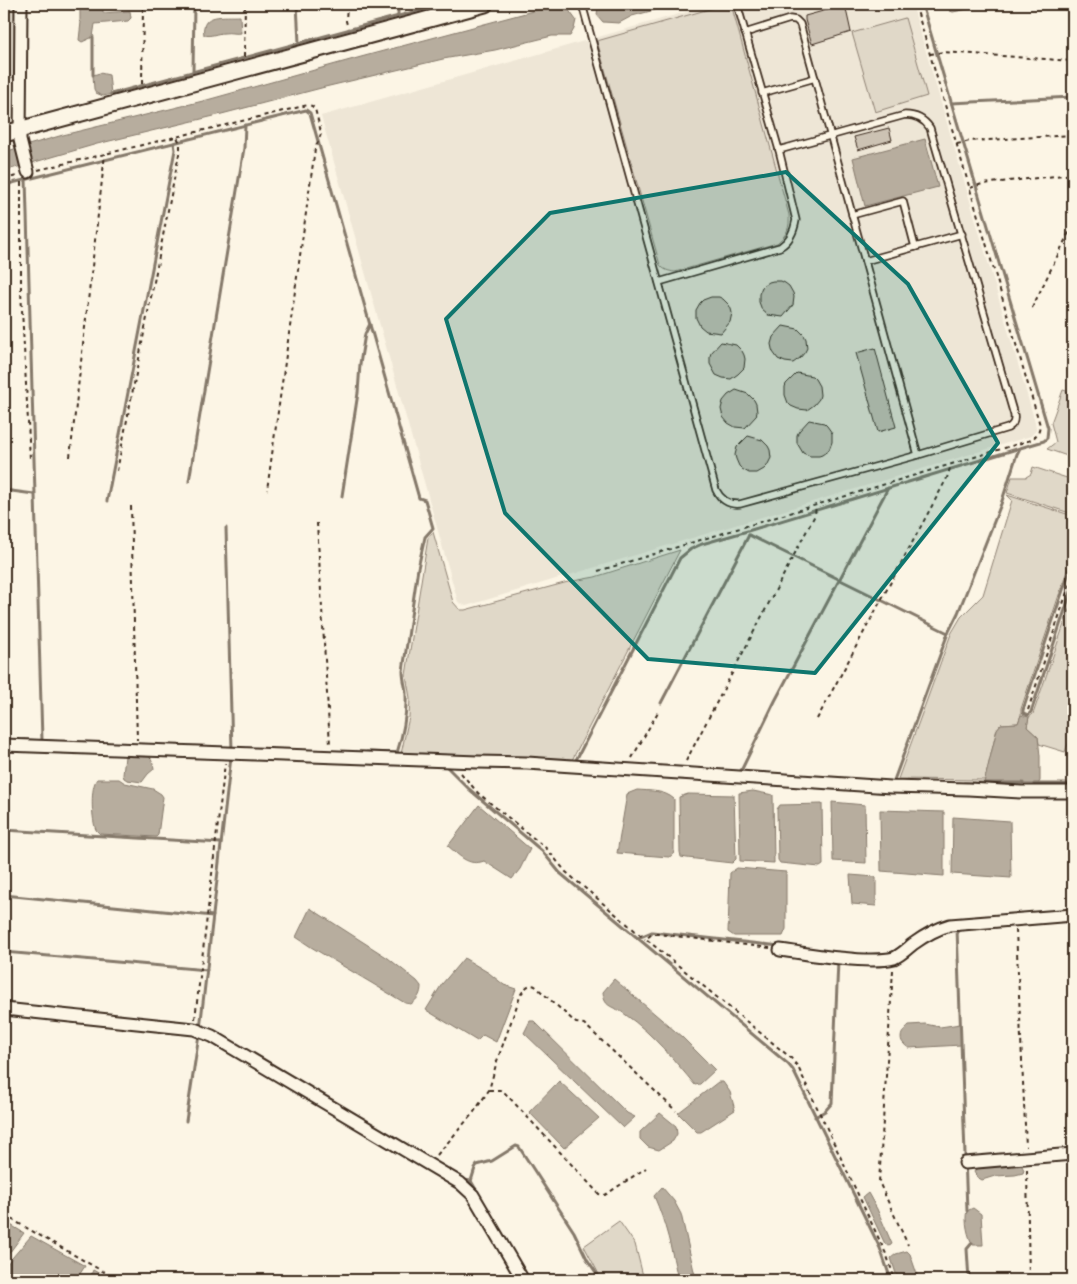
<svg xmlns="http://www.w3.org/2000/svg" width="1077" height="1284" font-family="Mynerve,sans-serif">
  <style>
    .built { fill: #eee6d6 }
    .green { fill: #e0d8c8; stroke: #8e8173 }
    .water { fill: #b7ad9e; stroke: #85796b }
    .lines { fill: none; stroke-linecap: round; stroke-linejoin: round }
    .stream { stroke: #85796b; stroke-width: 3 }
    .building { fill: #ccc2b3; stroke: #3b2a1e }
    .lane-casing { stroke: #3b2a1e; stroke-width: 9 }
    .street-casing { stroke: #3b2a1e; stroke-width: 15 }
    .secondary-casing { stroke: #3b2a1e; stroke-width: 19 }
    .path { stroke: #3b2a1e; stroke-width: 2; stroke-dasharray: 4 4; stroke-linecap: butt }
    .lane { stroke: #fcf5e5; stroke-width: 5.5 }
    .street { stroke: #fcf5e5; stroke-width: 11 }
    .secondary { stroke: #fcf5e5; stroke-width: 15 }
    .marked { fill: #0f766e; fill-opacity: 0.2; stroke: #0f766e; stroke-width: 4; stroke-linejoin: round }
  </style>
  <rect width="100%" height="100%" fill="#fcf5e5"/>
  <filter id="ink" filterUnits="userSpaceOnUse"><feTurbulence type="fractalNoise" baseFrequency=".02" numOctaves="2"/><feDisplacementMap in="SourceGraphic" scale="10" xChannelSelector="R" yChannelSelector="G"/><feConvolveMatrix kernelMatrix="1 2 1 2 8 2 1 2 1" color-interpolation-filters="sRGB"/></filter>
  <g filter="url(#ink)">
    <path class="built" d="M714 4H912L1035 422 1036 430 1031 436 466 606 458 602 321 116Z"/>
    <g class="green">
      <path d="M4 4H16V77L4 79Z"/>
      <path d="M727 4H731L789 215C790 228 787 235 777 243L675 272C668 271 664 270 660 265L597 41Z"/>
      <path d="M905 18 927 96 875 112 852 33Z"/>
      <path d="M1063 390 1073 393V458L1047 449 1056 442 1051 423Z"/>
      <path d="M1033 467 1073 480V514L1007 493 1012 477H1026L1031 474Z"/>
      <path d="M1007 495 1073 516V553L1021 709V715L1018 723 1001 724 997 729 985 780 898 779 951 634 961 617 983 595 1012 500Z"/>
      <path d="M433 532 453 602 460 610H465L568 582 595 577 680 550 571 762 401 754 409 717 410 698 406 675 428 538Z"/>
      <path d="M1073 598V730L1065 752 1039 744 1038 737 1027 727 1029 717 1033 714Z"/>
      <path d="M619 1221 635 1244 644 1280H602L584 1246Z"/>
    </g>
    <g class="water">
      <path d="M75 4H103V13L130 11 131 18 128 21 95 24 93 37 82 42 79 40 81 22 80 21V9L75 7Z"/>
      <path d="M559 4 565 5 576 20 574 29 570 36H552L495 50 443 59 325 87 214 116 97 144 4 171V152L63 135 207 100 361 57Z"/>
      <path d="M599 4H677L632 16 619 23 603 22 597 15 598 5Z"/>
      <path d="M947 4H992L953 12 950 11Z"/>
      <path d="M240 16 241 33C236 34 230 32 224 33 217 33 211 37 204 35 200 12 225 17 240 16Z"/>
      <path d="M100 73 109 75 111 94 103 96 96 93 94 89 93 75Z"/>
      <path d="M925 139 938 187 865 206 853 158Z"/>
      <path d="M1021 715 1029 717 1027 727 1038 737 1040 756V781L1038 784 984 783 997 729 1001 724 1018 723Z"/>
      <path d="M126 754C143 755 152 750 154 769L148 774 142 782 127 780 124 778 123 775 125 756Z"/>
      <path d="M97 779H119L125 783 153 789 161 794 163 797 158 835 156 837 100 834C97 831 96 831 95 827 92 817 90 787 97 779Z"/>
      <path d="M637 790C650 791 664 790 674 799V851L673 855 669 857 617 853 627 794Z"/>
      <path d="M753 791 773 795 774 863 740 861 739 793Z"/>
      <path d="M688 794 734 795 736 859 732 863 687 858 681 857 680 852 679 797Z"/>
      <path d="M832 802 865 805 866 863 833 861Z"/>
      <path d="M822 804 823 865 820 867 780 863 778 860 777 809 780 805Z"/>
      <path d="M479 805 530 849 520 869 512 879 484 861C468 867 459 855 448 846Z"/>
      <path d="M880 810 944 812V876L881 871Z"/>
      <path d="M953 817 1010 821 1011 878 952 874Z"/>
      <path d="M737 868 786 872V929L783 936H734L728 932 730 873Z"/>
      <path d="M850 875 876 877V906L852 904Z"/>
      <path d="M310 908 388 958 417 981 421 986C421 994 418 999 411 1004L405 1003 311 947 296 937Z"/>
      <path d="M464 958 489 973 504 985 516 989 496 1042 483 1035 477 1041 426 1010 442 984Z"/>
      <path d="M614 979 682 1037 715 1070 700 1084 695 1085C674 1060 653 1034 626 1015 623 1013 620 1010 616 1009 607 1005 604 1003 603 992Z"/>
      <path d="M530 1021H534L627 1113 635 1117 623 1128 524 1033Z"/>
      <path d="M925 1024 940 1027 960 1024 961 1045 909 1048C897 1041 900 1033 909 1025Z"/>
      <path d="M559 1081 599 1118 564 1148 529 1112Z"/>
      <path d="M718 1082H723L730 1092 735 1110 701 1132H697L678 1113Z"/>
      <path d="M660 1113 676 1126 677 1134 673 1141 659 1150 648 1147 640 1139V1132Z"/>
      <path d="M1021 1164 1024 1170 1023 1173 1015 1175 995 1176 982 1180 977 1177 974 1172 976 1168 980 1166Z"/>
      <path d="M662 1187 674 1201 681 1214 696 1280H678C672 1251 666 1223 654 1196Z"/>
      <path d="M868 1193 877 1209 892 1244 889 1246 885 1244 863 1197Z"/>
      <path d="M973 1208 981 1214 983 1245H973C968 1238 964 1219 967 1211Z"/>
      <path d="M4 1221 24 1233 4 1260Z"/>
      <path d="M31 1236 85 1266 76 1280H9L6 1277V1265Z"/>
      <path d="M907 1251 910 1254 919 1280H898L891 1258 896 1254Z"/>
      <path d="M93 1270 111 1280H89Z"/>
    </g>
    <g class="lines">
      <g class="stream">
        <path d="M297 4 299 43"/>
        <path d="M398 16V4"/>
        <path d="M193 72 194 4"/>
        <path d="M93 75V37"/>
        <path d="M111 94 443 4"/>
        <path d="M951 103 1073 97"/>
        <path d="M26 179 42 740"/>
        <path d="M4 185 306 110 310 113 419 498 425 500 433 528 425 537 418 568 403 671C403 680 406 687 406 695 407 715 403 734 397 753L367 752"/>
        <path d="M189 481 244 148 245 125"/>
        <path d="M4 490 34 494"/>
        <path d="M342 496 358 393 360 364 365 334 370 324"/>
        <path d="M107 501 175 150 174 143"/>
        <path d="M226 528 232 751"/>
        <path d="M749 535 948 633"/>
        <path d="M1073 560 1023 710V713L1028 715 1031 712 1073 586"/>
        <path d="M661 703 749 535"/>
        <path d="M24 740 91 743"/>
        <path d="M579 762 576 760 680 558 691 549 702 544 751 530 1020 448"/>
        <path d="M444 765 446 766 469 789 542 851 560 873 788 1064 793 1070 880 1248 891 1280"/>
        <path d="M740 773 775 701 888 488"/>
        <path d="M893 783 948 633 958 613 1001 504 1017 454 1020 448 1044 441 1047 438 1048 428 922 4"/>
        <path d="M964 783H1023"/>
        <path d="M1034 784H1073"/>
        <path d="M4 830 221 843"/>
        <path d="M4 895 213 916"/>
        <path d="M957 928 967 1211"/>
        <path d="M638 938 652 932 780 946"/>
        <path d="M4 952 207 970"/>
        <path d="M888 954 893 952 902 946"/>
        <path d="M200 1029 231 757"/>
        <path d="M815 1117 825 1111 832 1103 838 961"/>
        <path d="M186 1121 199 1035"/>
        <path d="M464 1180 471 1181 478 1193"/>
        <path d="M471 1181 475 1168 477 1165 492 1161 516 1146 519 1147 574 1232 587 1259 597 1274 600 1280"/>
        <path d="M969 1280 967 1249 972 1243"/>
      </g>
    </g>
    <g class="building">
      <path d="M845 5 851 32 812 44 805 20V16Z"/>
      <path d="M889 128 892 140 858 150 854 137Z"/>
      <path d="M773 281H781L785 283 789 286 793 293 794 297 793 305 783 317 768 315 762 310 759 302V294L762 287 769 282Z"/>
      <path d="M711 297H719L723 299 729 305 731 309 732 313 730 322 721 333 706 331 700 326 696 318V310L700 303 703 300Z"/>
      <path d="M783 326 798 329 804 335 806 339 807 348 805 352 800 358 793 363 785 362 778 359 773 352 772 349 771 344 773 337Z"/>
      <path d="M721 342 736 345 742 351 744 355 745 359 744 368 738 374 731 379 723 378 716 375 710 364V356L711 353Z"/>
      <path d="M875 348 896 427 878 432 856 353Z"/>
      <path d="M797 373 812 376 815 379 819 386 820 395 819 399 814 405 807 410 798 409 791 406 788 403 785 395V387L786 384Z"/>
      <path d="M736 390 748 394 754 400 756 404 757 412 756 416 745 428 735 427 728 423 723 417 721 409 723 401 728 395Z"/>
      <path d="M809 420 824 423 827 426 832 433V442L829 450 822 455 819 456H810L803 453 797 443V435L799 431Z"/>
      <path d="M748 436 762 440 768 446 770 450 771 458 767 466 764 469 757 473H749L742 469 739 466 736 459 735 455 737 447Z"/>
    </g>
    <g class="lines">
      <defs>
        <g id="lane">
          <path d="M582 4 716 490C721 500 729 505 740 504L918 455 1008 428C1013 425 1015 422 1014 415L930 128C924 119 916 115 905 115L779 150 737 4"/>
          <path d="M745 33 790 19 796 20 800 24 918 455"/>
          <path d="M762 93 815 78"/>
          <path d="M852 215 903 201 915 247"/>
          <path d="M865 261 962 234"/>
          <path d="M659 282 780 247C790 241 794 232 796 220L779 150"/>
        </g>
        <g id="street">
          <path d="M21 4 20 140 28 172"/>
          <path d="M4 745 478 762 527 763 891 787 968 789 1021 792H1073"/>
          <path d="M780 950C810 954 841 960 871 960 879 960 887 960 894 958 901 955 907 949 913 944 924 936 936 929 950 925L1073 915"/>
          <path d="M4 1009 194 1029 212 1036 460 1183 473 1195 523 1280"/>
          <path d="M965 1163 1073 1154"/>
        </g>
        <path id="secondary" d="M4 134 485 4"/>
      </defs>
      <use href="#lane" class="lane-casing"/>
      <use href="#street" class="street-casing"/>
      <use href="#secondary" class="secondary-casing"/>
      <g class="path">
        <path d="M347 4 346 21 348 28"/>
        <path d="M1064 7 1073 19"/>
        <path d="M930 54 944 52 1073 61"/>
        <path d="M244 57 245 4"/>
        <path d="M142 84 143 4"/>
        <path d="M957 144 970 141 1073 135"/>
        <path d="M38 170 105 154 308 105 312 106 315 109 320 128 321 134 315 149 267 490"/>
        <path d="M4 179 17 176"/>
        <path d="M21 182V291L30 459"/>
        <path d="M970 188 982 184 1073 174"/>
        <path d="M1032 308 1073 224"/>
        <path d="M70 457 105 154"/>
        <path d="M117 471 180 149V143L177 137"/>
        <path d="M131 506 137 740"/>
        <path d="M317 523 330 745"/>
        <path d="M598 571 1031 440C1036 436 1039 433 1040 425L915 4"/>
        <path d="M1028 710 1073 574"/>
        <path d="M817 719 947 478 951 465"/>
        <path d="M632 758 659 710"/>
        <path d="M686 761 815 515 816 505"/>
        <path d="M461 773 478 793 547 849 566 872 645 939"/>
        <path d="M1016 930 1026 1147"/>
        <path d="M770 948 658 934H652L646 939 791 1058 798 1067 887 1256 895 1280"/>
        <path d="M893 970 879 1182 908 1245"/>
        <path d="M195 1019 225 763"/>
        <path d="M489 1090H500L505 1093 599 1194 605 1195 646 1168"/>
        <path d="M437 1155 474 1112 489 1090 497 1061 521 994C525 989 528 983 535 986L576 1023 584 1024 676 1111"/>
        <path d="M1027 1170 1029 1280"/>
        <path d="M4 1215 118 1280"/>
      </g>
      <use href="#lane" class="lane"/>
      <use href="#street" class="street"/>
      <use href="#secondary" class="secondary"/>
    </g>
  </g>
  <path class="marked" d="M786 172 908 284 998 443 815 673 648 659 505 513 446 319 550 213Z"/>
  <rect width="1077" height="1284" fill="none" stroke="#fcf5e5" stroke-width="20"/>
  <rect x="10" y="10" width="1057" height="1264" fill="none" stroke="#3b2a1e" stroke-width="2" filter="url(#ink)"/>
</svg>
